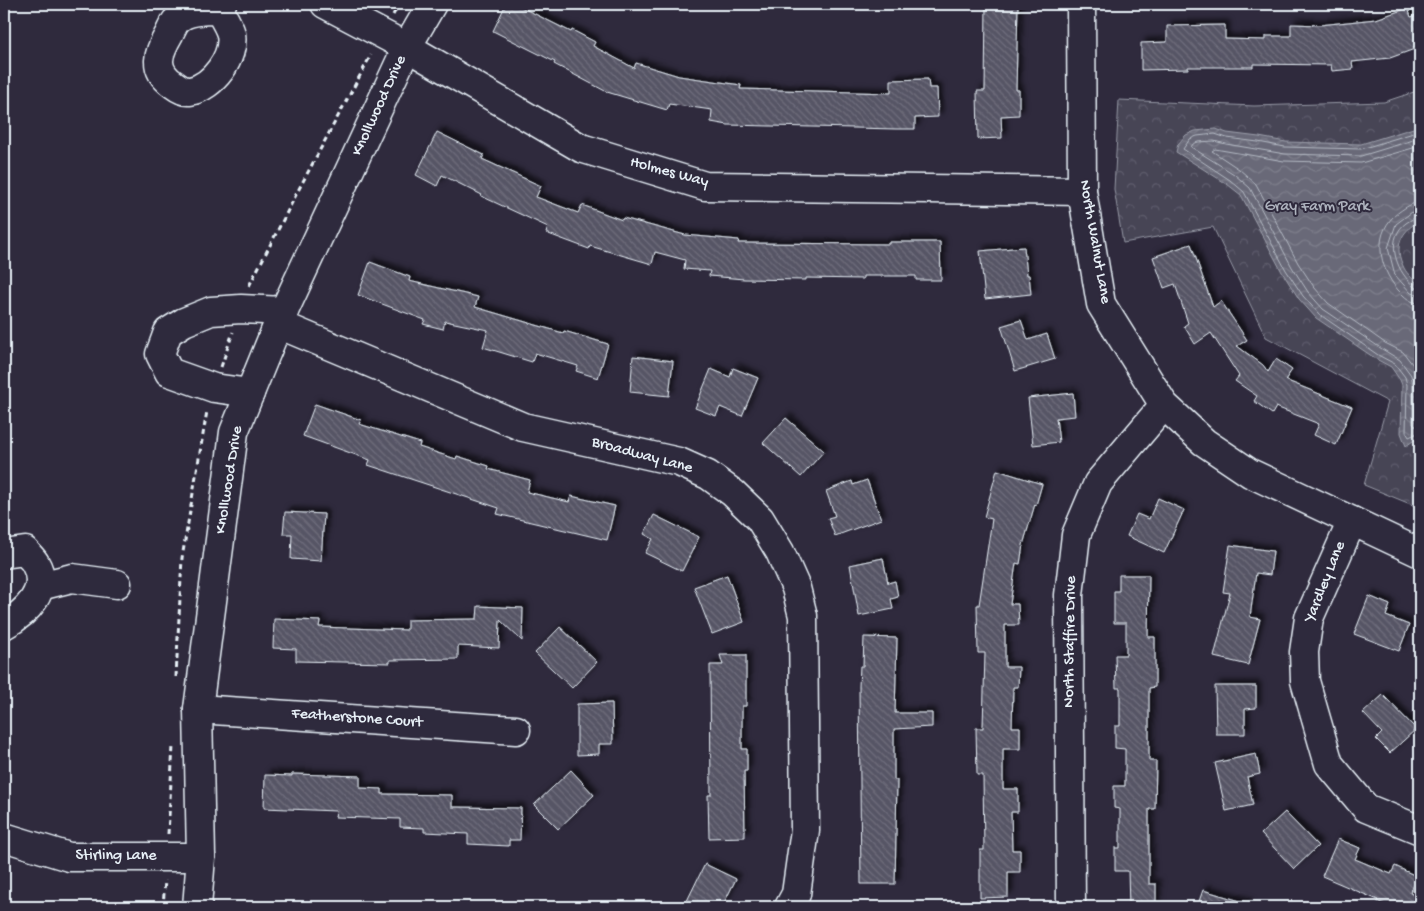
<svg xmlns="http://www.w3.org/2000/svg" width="1424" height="911" font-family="'Gochi Hand',sans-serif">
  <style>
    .forest { fill: url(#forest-crowns); stroke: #979aa6 }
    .water { fill: url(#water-waves); stroke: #9c9fab }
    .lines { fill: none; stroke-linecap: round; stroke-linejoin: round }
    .shore { stroke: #b5bbc5; stroke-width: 1 }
    .building { fill: url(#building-back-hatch); stroke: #e8f1f8; filter: url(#shadow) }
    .minor-casing { stroke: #e8f1f8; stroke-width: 31 }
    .path { stroke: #e8f1f8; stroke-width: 3; stroke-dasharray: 5 4; stroke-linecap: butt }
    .minor { stroke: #2f2a3d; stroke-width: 28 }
    .labels { text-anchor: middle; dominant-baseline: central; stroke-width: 4; stroke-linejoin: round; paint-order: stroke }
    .street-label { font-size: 16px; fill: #e8f1f8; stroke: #2f2a3d }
    .park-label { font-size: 16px; fill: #afb4bf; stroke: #2f2a3d }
  </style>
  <defs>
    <pattern id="forest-crowns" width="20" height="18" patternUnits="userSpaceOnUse" patternTransform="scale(1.25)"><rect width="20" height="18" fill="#464455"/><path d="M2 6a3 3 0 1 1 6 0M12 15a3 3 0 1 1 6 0" fill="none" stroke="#615f6e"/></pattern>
    <pattern id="water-waves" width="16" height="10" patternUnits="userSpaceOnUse" patternTransform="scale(1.25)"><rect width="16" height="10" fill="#696978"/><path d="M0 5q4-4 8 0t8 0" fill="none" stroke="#7e7f8c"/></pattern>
    <pattern id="building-back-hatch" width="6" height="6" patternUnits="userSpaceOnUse" patternTransform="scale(1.25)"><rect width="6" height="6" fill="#575565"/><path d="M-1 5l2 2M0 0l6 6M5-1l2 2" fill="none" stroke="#6f6e7c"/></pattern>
    <filter id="shadow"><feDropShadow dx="4.5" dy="-4.5" stdDeviation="2.5" flood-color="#0009"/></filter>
  </defs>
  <rect width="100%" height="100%" fill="#2f2a3d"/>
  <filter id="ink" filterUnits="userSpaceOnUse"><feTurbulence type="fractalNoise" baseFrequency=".02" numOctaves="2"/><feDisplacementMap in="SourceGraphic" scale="10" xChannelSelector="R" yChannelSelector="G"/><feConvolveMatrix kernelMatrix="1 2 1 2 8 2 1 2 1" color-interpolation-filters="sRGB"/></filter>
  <g filter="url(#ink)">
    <path class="forest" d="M1420 90V508L1364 485 1388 402 1266 337 1213 227 1123 243 1114 189 1119 100 1254 106 1384 102Z"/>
    <path class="water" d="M1420 126V220C1401 232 1393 246 1404 268 1407 274 1415 281 1420 286V436L1406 446 1401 433 1402 385 1400 380 1391 367 1376 359 1316 318 1299 299 1282 272 1241 195 1227 184 1176 152 1178 144 1186 135 1195 131 1216 129 1227 133 1259 137 1286 142 1361 144Z"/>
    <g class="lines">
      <g class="shore">
        <path d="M1420 131 1361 149 1285 147 1258 142 1227 138 1215 134 1197 136 1190 139 1183 149 1230 180 1244 192 1286 270 1303 296 1319 314 1378 355 1395 364 1405 377 1407 385 1406 432 1409 437 1420 432"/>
        <path d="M1420 138 1361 156 1285 154 1226 144 1214 141 1198 142 1193 144 1191 147 1234 174 1250 188 1292 267 1308 292 1323 309 1382 349 1400 360 1411 375 1413 384V424L1415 426H1420"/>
        <path d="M1420 146 1361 163 1284 161 1215 149 1212 151 1239 169 1256 184 1298 263 1314 287 1328 303 1385 343 1403 352 1416 369 1420 380"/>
        <path d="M1420 202C1412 203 1406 207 1399 212 1372 231 1378 267 1398 290 1405 297 1410 303 1420 303"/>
        <path d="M1420 210 1412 212 1396 224 1388 248 1395 275 1411 293 1420 296"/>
        <path d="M1420 216C1415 217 1411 220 1406 223 1387 237 1394 265 1408 280 1412 285 1414 289 1420 289"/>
      </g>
    </g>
    <g class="building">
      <path d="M506 4H515L571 32 572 30 595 42 593 46 634 68 636 63 679 76 741 85 740 89 891 93V80L928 79 929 88H937L938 117 915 118V129H896L728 125 711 122 712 110 669 104 667 110 607 92 554 64 555 62 493 31Z"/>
      <path d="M986 4H1018L1016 90H1019V115L1001 116 1002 138 978 139 977 91H985Z"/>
      <path d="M1408 8 1411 17 1420 14V47L1390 58 1352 62 1353 69 1332 71 1331 65 1253 64V67H1188V69L1141 70V43L1167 42V26L1225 25V39L1266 40V36H1291V24L1320 25 1376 19Z"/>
      <path d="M437 132 484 155 482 159 541 186 536 197 578 213 582 205 622 220 623 218 685 235 739 240 738 243 889 244V242H940L941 280H916V276H863V279L806 278V280L744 279 709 276 710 271 684 269 685 260 655 252 652 264 590 246 589 249 546 233 548 227 481 196 482 195 442 175 437 186 416 175Z"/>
      <path d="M1191 244 1213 307 1221 301 1247 340 1237 346 1263 365 1268 372 1276 359 1292 370 1285 380 1352 407 1336 445 1314 435 1319 424 1276 407 1272 414 1254 401 1257 396 1235 381 1239 376 1211 333 1195 344 1184 326 1188 323 1175 284 1164 288 1153 257Z"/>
      <path d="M1024 247 1027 275H1029L1031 294 985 299 980 251Z"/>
      <path d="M370 262 410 277 409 281 478 297 475 307 563 333 564 331 608 344 598 378 576 371 578 366 535 353 532 362 483 347 488 330 445 321 443 329 423 324 425 320 358 295Z"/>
      <path d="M1021 320 1028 340 1047 334 1055 359 1015 371 1001 326Z"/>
      <path d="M633 356 673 361 669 396 630 392Z"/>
      <path d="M733 368 758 378 742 416 720 407 716 416 695 408 711 369 730 377Z"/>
      <path d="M1073 393 1075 416 1056 418 1059 442 1033 445 1028 398Z"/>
      <path d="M315 404 361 420 359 424 420 443 419 447 456 459 457 456 489 466 488 469 530 480 527 492 569 502 571 496 615 506 607 540 497 514 499 508 368 465 370 460 303 436Z"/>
      <path d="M786 418 824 451 801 477 763 443Z"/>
      <path d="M997 470 1042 484 1036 505 1035 504 1023 545 1020 564 1016 563 1010 604H1018L1019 625H1005V667H1019L1018 687H1013L1012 727H1020V749H1003V789H1018V812H1011L1012 850H1020V872H1008V897L980 898V850H984L983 775H977L976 728H983L985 653H978L977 605H979L992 519 984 517Z"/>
      <path d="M867 480 881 519 835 536 828 518 835 516 826 491 852 481 853 485Z"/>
      <path d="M1158 498 1184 510 1164 553 1127 536 1137 514 1149 519Z"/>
      <path d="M285 512 324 514 321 561 291 559 292 534H283Z"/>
      <path d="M654 515 699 537 682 571 645 553 653 539 644 534Z"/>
      <path d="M1230 545 1273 551 1270 575 1256 573 1250 617 1260 619 1248 665 1214 657 1230 593 1223 592Z"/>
      <path d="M883 558 888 583 895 581 898 597 891 599 893 609 859 616 850 565Z"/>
      <path d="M727 575 744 622 712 634 694 587Z"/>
      <path d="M1119 575H1149L1148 637H1155V687L1149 688V761H1156L1155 809H1149V884H1156V907H1129L1128 871H1115V848H1120V809L1114 808V786H1125V749L1115 748V726H1120V688H1116L1115 655H1126V623H1114V591H1119Z"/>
      <path d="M1369 596 1390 605 1386 616 1409 625 1399 651 1354 634Z"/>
      <path d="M478 606 523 608 522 641 500 620 499 648 458 646V659L390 660V663L296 661V649L273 648 274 619 320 621 319 627 407 630V620L477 619Z"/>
      <path d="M560 627 597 662 572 688 535 653Z"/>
      <path d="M864 637 897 638 895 713H932V727L894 729V780H897L895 884H861L859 686 860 666H863Z"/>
      <path d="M720 655H746V706H742V749H747V771H744L745 837 709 838 708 795H711L710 665H723Z"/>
      <path d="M1215 686H1256V708L1245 709V734H1216Z"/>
      <path d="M1383 695 1416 729 1390 753 1376 739 1382 733 1363 713Z"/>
      <path d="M612 703 613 744H599V754L577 755V704Z"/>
      <path d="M1256 754 1260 774 1247 777 1253 805 1226 811 1215 763Z"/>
      <path d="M571 770 594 795 558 829 534 805Z"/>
      <path d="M292 774 360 776V788L382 789V794L452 795V807L521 808 520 840H509V846L468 844V834L424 832V828L400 827V819L335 817 336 811 264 808 265 775 292 776Z"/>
      <path d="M1285 812 1318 846 1294 869 1261 834Z"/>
      <path d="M1338 839 1360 848 1355 859 1391 874 1395 866 1418 877 1410 893 1420 898V907H1390L1377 901 1378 900 1322 876Z"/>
      <path d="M705 864 736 879 722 907H684Z"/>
      <path d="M1203 890 1247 903 1246 907H1197Z"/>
    </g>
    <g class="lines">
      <defs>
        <g id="minor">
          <path d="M325 4 407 47 581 148 705 186 1082 191"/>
          <path d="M1081 4 1082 191 1101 304 1164 405 1204 442 1250 473 1420 553"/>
          <path d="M219 10C207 10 185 10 176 21 173 25 171 30 169 34 158 53 152 69 173 84 177 87 184 92 190 91 213 87 235 57 231 34 229 26 223 17 219 10L222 4"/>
          <path d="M278 324 523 427 679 462 708 475 733 493 760 519 780 552 796 588 803 616 805 830 796 894 789 907"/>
          <path d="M250 393 214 388 169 372 160 354 168 332 184 322 211 311 241 309 284 311"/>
          <path d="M1352 521 1309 618 1304 652 1305 681 1329 764 1366 808 1420 830"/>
          <path d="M4 554 25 551C28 555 33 559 35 563 51 590 26 613 4 625"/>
          <path d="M40 586 72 578 117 584"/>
          <path d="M198 709 516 730"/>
          <path d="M4 837 69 857H201"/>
          <path d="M197 907 201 857 198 709 234 432 278 324 407 47 432 4"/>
          <path d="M1071 907 1069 595 1076 535 1098 483 1164 405"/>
        </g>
      </defs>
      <use href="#minor" class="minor-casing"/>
      <g class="path">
        <path d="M390 4 397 7"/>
        <path d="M393 15 399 4"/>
        <path d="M249 286 300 187 371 55"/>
        <path d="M221 367 233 332"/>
        <path d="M176 677 182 558 207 411"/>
        <path d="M168 834 173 746"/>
        <path d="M163 907 165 880"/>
      </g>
      <use href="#minor" class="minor"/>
    </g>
  </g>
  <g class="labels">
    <g class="street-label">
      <text transform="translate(380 106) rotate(-65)">Knollwood Drive</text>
      <text transform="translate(669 173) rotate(15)">Holmes Way</text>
      <text transform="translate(1094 242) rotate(80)">North Walnut Lane</text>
      <text transform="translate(642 456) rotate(15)">Broadway Lane</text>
      <text transform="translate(230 480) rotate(-81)">Knollwood Drive</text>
      <text transform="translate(1326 582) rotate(-68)">Yardley Lane</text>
      <text transform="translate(1071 642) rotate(-89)">North Staffire Drive</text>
      <text transform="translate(357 719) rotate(4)">Featherstone Court</text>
      <text x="116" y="856">Stirling Lane</text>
    </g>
    <g class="park-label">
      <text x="1317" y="207">Gray Farm Park</text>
    </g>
  </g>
  <rect width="1424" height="911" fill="none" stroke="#2f2a3d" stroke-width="20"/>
  <rect x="10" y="10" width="1404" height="891" fill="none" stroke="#e8f1f8" stroke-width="2" filter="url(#ink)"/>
</svg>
